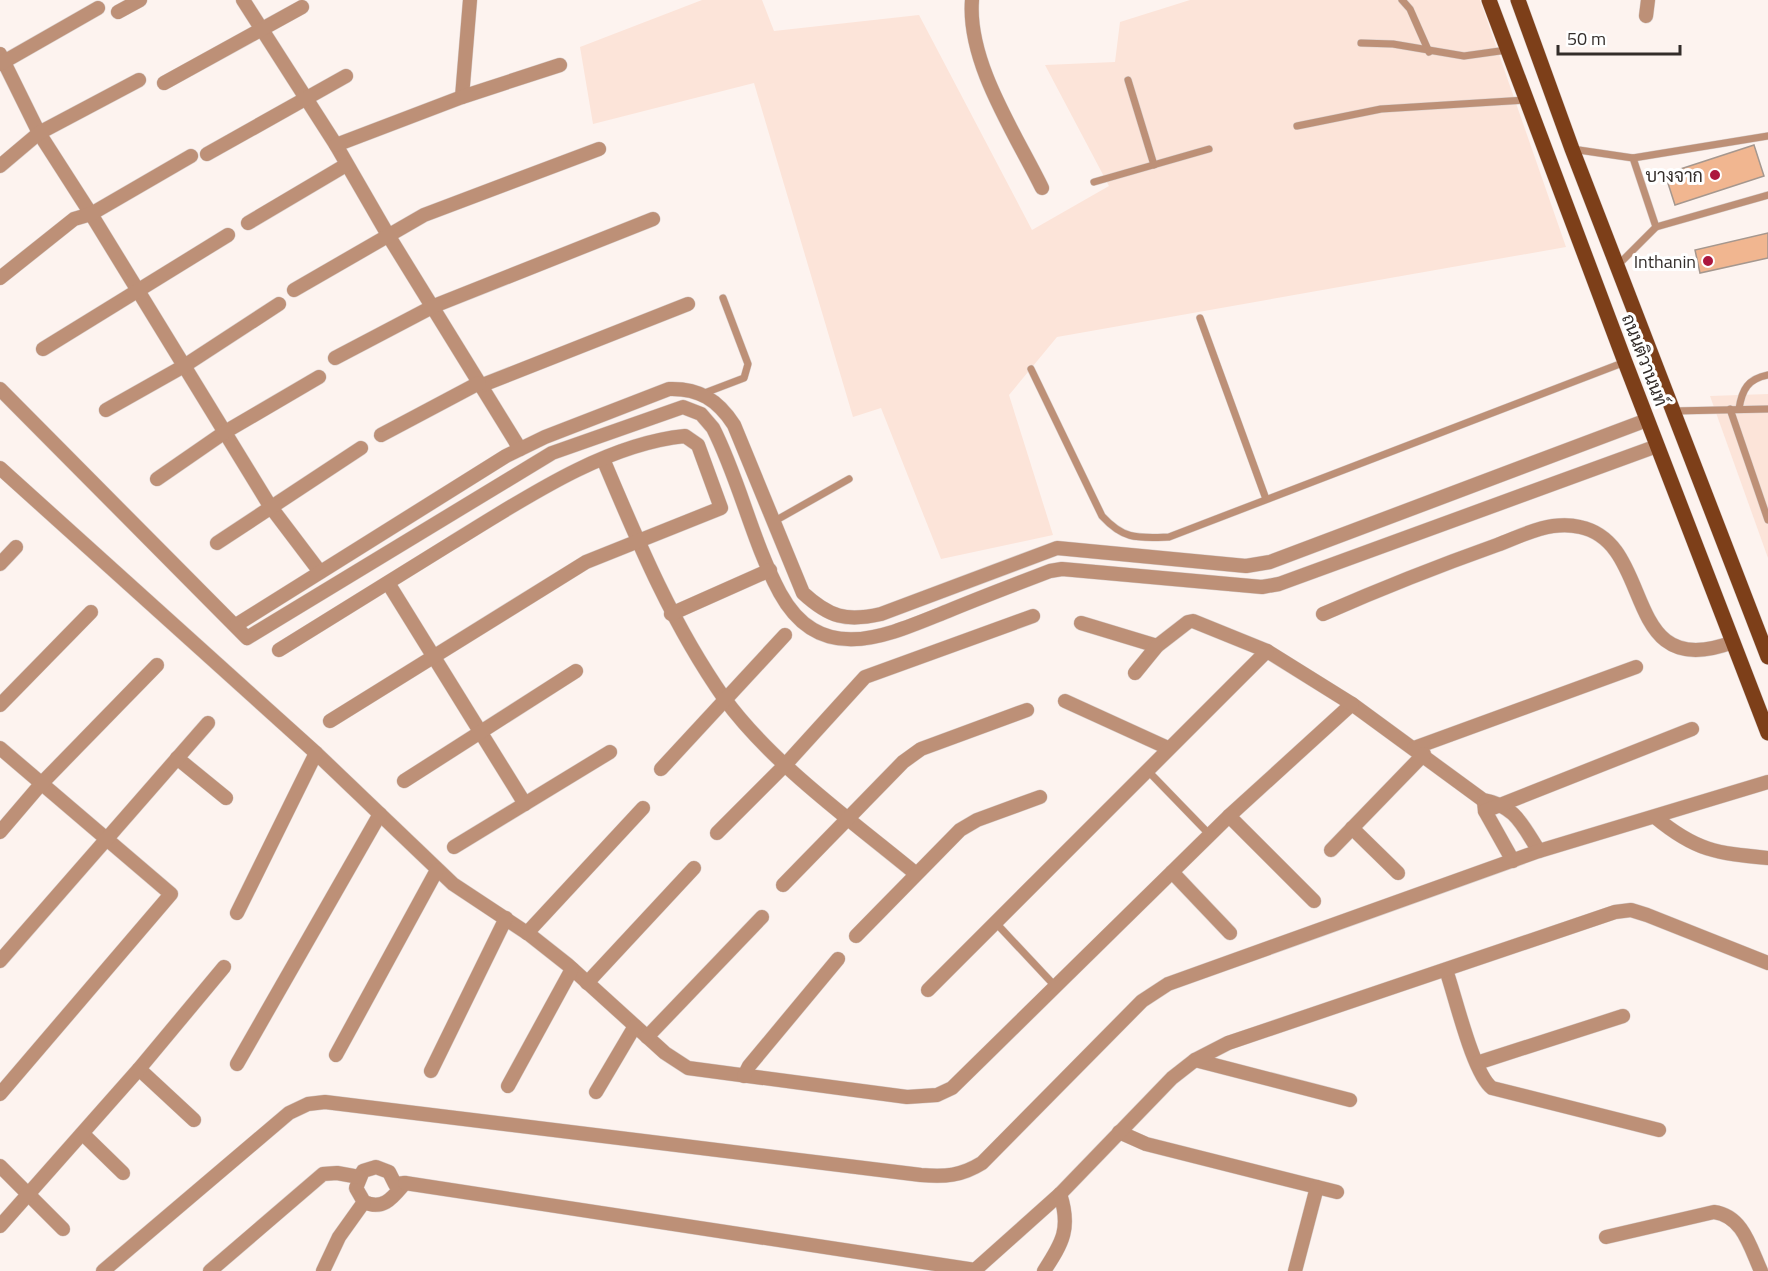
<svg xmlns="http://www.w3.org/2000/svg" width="1768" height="1271" font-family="'Titillium Web',Sarabun,sans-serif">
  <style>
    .built { fill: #fce4d9 }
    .building { fill: #f1b690; stroke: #a5978e; stroke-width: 1.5 }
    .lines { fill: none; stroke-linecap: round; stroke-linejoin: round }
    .lane-casing { stroke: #d9cfcc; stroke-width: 8 }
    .street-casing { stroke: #d9cfcc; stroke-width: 15 }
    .primary-casing { stroke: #d9cfcc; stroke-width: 16 }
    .lane { stroke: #bd9077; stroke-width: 7 }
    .street { stroke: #bd9077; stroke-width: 14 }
    .primary { stroke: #7d3f19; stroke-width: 15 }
    .poi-dot { fill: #ac173e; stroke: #fff; stroke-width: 2 }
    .labels { text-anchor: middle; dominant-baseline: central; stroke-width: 6; stroke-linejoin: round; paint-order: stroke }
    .poi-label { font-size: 18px; fill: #332d2a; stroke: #fff; text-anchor: end }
    .street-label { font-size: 18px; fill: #332d2a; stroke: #fff }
  </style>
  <rect width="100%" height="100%" fill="#fdf3ef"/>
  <g class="built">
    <path d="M702 0H762L774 31 919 15 1032 230 1109 186 1045 65 1115 62 1120 22 1190 0H1480L1566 247 1057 337 1009 395 1053 535 941 559 881 408 853 417 754 83 593 124 580 47Z"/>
    <path d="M1768 394V558L1710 396Z"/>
  </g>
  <g class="building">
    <path d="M1754 145 1764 176 1675 205 1665 174Z"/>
    <path d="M1768 233V258L1700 273 1695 250Z"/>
  </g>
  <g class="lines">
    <defs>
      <g id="lane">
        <path d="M1402 0 1410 9 1429 52"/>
        <path d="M1361 43 1393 44 1464 56 1507 50"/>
        <path d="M1128 80 1154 165"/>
        <path d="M1297 126 1381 109 1526 100"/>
        <path d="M1572 149 1633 158 1656 227 1619 264"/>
        <path d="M1633 158 1768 136"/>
        <path d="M1094 182 1209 149"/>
        <path d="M1656 227 1768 195"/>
        <path d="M1200 318 1266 499"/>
        <path d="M1031 369 1102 516C1124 540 1137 538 1169 537L1625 362"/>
        <path d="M702 394 744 378 748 364 723 298"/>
        <path d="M1730 409 1768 520"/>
        <path d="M1739 409C1742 389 1748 379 1768 375"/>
        <path d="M1674 411 1768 409"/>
        <path d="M773 522 849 479"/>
        <path d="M1147 770 1210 835"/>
        <path d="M995 922 1055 986"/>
      </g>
      <g id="street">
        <path d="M243 0 336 145 388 235 520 449"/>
        <path d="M972 0C967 62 1015 133 1042 188"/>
        <path d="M118 12 140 0"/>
        <path d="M1646 16 1648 0"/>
        <path d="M0 54 39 133 91 214 270 506 320 572"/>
        <path d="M0 64 98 8"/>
        <path d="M164 83 302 7"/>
        <path d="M462 97 470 0"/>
        <path d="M336 145 462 97 560 65"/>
        <path d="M207 154 346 76"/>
        <path d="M0 166 39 133 139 80"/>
        <path d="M248 223 346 165"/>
        <path d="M0 278 74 219 91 214 191 156"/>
        <path d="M294 290 424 215 599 149"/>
        <path d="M43 349 228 235"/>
        <path d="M335 358 434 306 653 219"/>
        <path d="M480 386 688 304"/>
        <path d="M0 389 247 638 552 453 683 407 701 414 713 428C740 481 752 541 780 593 821 668 888 635 948 611 982 597 1016 584 1050 571L1062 569 1262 587 1279 584 1657 446"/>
        <path d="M106 410 184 366 279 304"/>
        <path d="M381 435 479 383"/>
        <path d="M603 459C638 542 672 624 724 698 771 763 852 821 915 873"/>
        <path d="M0 468 316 753 453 884 530 935 568 965 665 1053 688 1068 907 1097 937 1095 952 1088 1229 816 1352 704 1483 800C1516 806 1522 825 1539 851"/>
        <path d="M157 479 225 432 319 377"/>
        <path d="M217 543 361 448"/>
        <path d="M0 564 16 547"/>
        <path d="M388 583 525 804"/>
        <path d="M671 614 770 570"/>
        <path d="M1323 614C1380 589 1438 566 1497 545 1514 539 1535 528 1553 526 1561 525 1572 525 1580 527 1657 543 1619 685 1733 642"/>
        <path d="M1081 623 1157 646"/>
        <path d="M236 625 506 456 545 437 669 389C699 388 718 400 734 425L803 593C829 617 846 622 881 614L1057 548 1246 566 1270 562 1647 420"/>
        <path d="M279 650C336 615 393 579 450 544 519 502 603 444 685 436L698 445 721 508 586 562 330 721"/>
        <path d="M1135 673 1157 646 1188 622 1193 621 1267 651 1352 704"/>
        <path d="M1065 701 1168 748"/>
        <path d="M0 705 91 612"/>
        <path d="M0 748 171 894 0 1094"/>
        <path d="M1414 748 1636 667"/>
        <path d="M177 758 226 798"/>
        <path d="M661 769 785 635"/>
        <path d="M404 781 576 671"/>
        <path d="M1484 802 1485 811 1513 861"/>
        <path d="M1485 811 1692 729"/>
        <path d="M1229 816 1314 901"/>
        <path d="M1655 817C1696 851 1716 853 1768 858"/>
        <path d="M1352 828 1398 873"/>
        <path d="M0 832 41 784 157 665"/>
        <path d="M717 833 785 765 865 677 1033 616"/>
        <path d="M454 847 610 752"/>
        <path d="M1331 850 1424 754"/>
        <path d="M1172 872 1230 933"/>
        <path d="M783 885 903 762 921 749 1027 710"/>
        <path d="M237 913 316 753"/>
        <path d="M527 933 643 808"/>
        <path d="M856 936 960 830 977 820 1040 797"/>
        <path d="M0 961 208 723"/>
        <path d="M1446 970C1455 995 1473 1074 1492 1088L1659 1130"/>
        <path d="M587 983 694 868"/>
        <path d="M928 990 1267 651"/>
        <path d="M647 1037 762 917"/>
        <path d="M336 1055 437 870"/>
        <path d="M1195 1060 1350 1100"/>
        <path d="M1477 1063 1623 1016"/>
        <path d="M237 1064 380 814"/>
        <path d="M139 1069 194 1120"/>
        <path d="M431 1071 506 918"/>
        <path d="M744 1076 749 1066 838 959"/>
        <path d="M508 1086 572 969"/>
        <path d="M596 1092 635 1026"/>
        <path d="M1119 1132 1146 1144 1337 1192"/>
        <path d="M83 1134 123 1173"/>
        <path d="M0 1166 63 1229"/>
        <path d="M376 1167 389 1172 395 1184 405 1183C393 1197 384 1211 364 1202L356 1188 363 1171Z"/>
        <path d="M405 1183 975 1270 1060 1194 1172 1078 1195 1060 1228 1043 1615 912 1631 910 1647 915 1768 963"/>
        <path d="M0 1226 139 1069 224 967"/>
        <path d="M1606 1237 1714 1212C1743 1216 1750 1247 1761 1271"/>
        <path d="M103 1271 289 1113 308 1104 325 1102 921 1175C945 1177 961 1176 982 1163L1142 1001 1168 984 1539 851 1768 782"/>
        <path d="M210 1271 323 1174 337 1173 359 1177"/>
        <path d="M323 1271 339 1237 364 1202"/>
        <path d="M1044 1271C1063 1242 1071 1228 1060 1194"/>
        <path d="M1295 1271 1317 1187"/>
      </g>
      <g id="primary">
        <path d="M1489 0 1625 362 1768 733"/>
        <path d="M1518 0 1572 149 1768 657"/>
      </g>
    </defs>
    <use href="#lane" class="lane-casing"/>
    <use href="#street" class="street-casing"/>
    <use href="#primary" class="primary-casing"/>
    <use href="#lane" class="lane"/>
    <use href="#street" class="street"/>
    <use href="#primary" class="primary"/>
  </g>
  <g class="poi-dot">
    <circle cx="1715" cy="175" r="6"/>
    <circle cx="1708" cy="261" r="6"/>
  </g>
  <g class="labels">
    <g class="poi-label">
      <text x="1703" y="175">บางจาก</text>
      <text x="1696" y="261">Inthanin</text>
    </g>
    <g class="street-label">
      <text transform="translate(1645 360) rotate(69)">ถนนติวานนท์</text>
    </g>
  </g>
  <path d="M1558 45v9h122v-9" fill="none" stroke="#332d2a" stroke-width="3"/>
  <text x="1567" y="45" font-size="18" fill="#332d2a" stroke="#ffffff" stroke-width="4.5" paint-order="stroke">50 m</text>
</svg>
